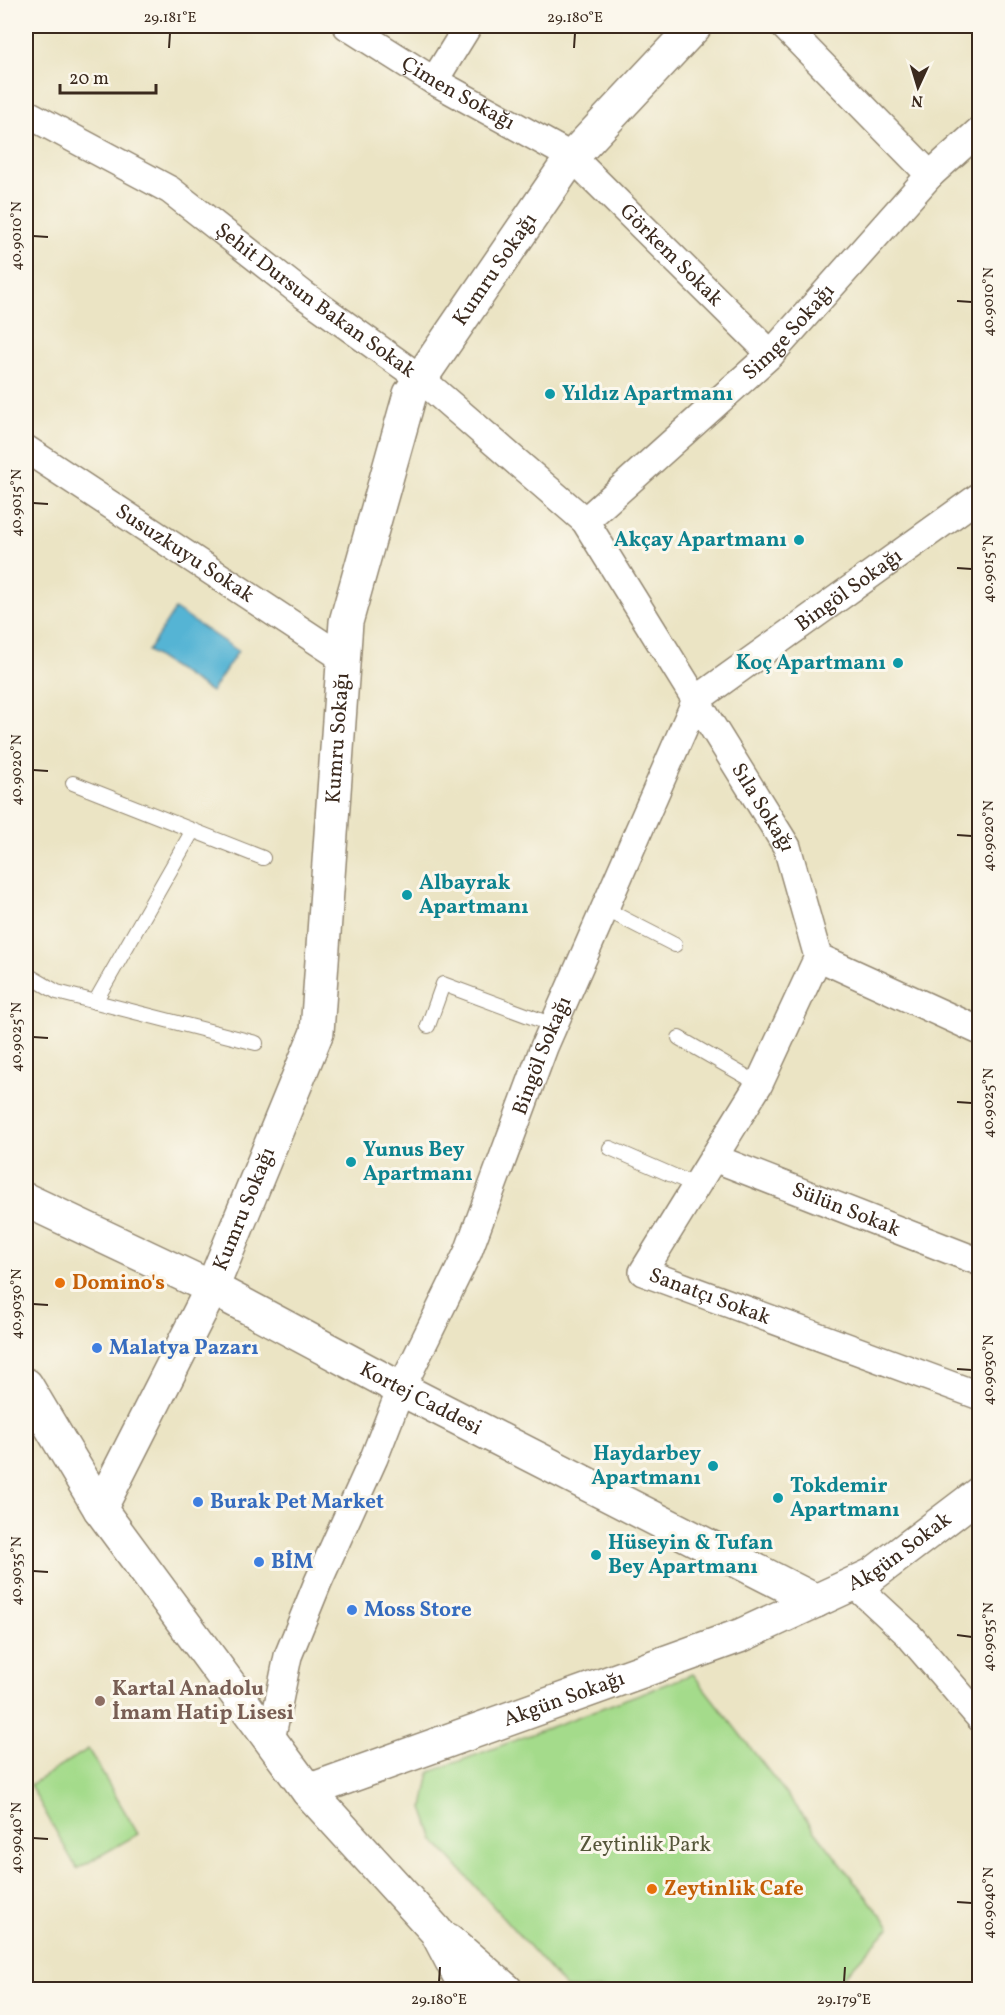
<svg xmlns="http://www.w3.org/2000/svg" width="1005" height="2015" font-family="Vollkorn,serif">
  <style>
    .green { fill: #a4db8b; stroke: #708254; stroke-width: 1.5 }
    .water { fill: #55b4d4; stroke: #486f79; stroke-width: 1.5 }
    .lines { fill: none; stroke-linecap: round; stroke-linejoin: round }
    .service-casing { stroke: #938771; stroke-width: 16 }
    .minor-casing { stroke: #938771; stroke-width: 30 }
    .tertiary-casing { stroke: #938771; stroke-width: 36 }
    .service { stroke: #fff; stroke-width: 14 }
    .minor { stroke: #fff; stroke-width: 27 }
    .tertiary { stroke: #fff; stroke-width: 33 }
    .ticks { fill: none; stroke: #3b2a1e; stroke-width: 2 }
    .culture-dot { fill: #0f9aa8; stroke: #fbf7ec; stroke-width: 2 }
    .food-dot { fill: #e8710a; stroke: #fbf7ec; stroke-width: 2 }
    .shop-dot { fill: #3f7fe0; stroke: #fbf7ec; stroke-width: 2 }
    .education-dot { fill: #8d6e63; stroke: #fbf7ec; stroke-width: 2 }
    .labels { text-anchor: middle; dominant-baseline: central; stroke-width: 6; stroke-linejoin: round; paint-order: stroke }
    .street-label { font-size: 21px; fill: #3b2a1e; stroke: #fbf7ec }
    .culture-label { font-size: 21px; font-weight: bold; fill: #0d838f; stroke: #fbf7ec; text-anchor: start }
    .food-label { font-size: 21px; font-weight: bold; fill: #c56008; stroke: #fbf7ec; text-anchor: start }
    .shop-label { font-size: 21px; font-weight: bold; fill: #366cbe; stroke: #fbf7ec; text-anchor: start }
    .education-label { font-size: 21px; font-weight: bold; fill: #785e54; stroke: #fbf7ec; text-anchor: start }
    .park-label { font-size: 21px; fill: #555639; stroke: #fbf7ec }
    .neatline { fill: none; stroke: #3b2a1e; stroke-width: 2 }
    .ticks-label { font-size: 15px; text-anchor: middle; fill: #3b2a1e }
  </style>
  <rect width="100%" height="100%" fill="#fbf7ec"/>
  <filter id="ink" filterUnits="userSpaceOnUse"><feTurbulence type="fractalNoise" baseFrequency=".0167" numOctaves="2"/><feDisplacementMap in="SourceGraphic" scale="12" xChannelSelector="R" yChannelSelector="G"/><feConvolveMatrix kernelMatrix="1 2 1 2 8 2 1 2 1" color-interpolation-filters="sRGB"/></filter>
  <filter id="wash" filterUnits="userSpaceOnUse"><feTurbulence type="fractalNoise" baseFrequency=".008" numOctaves="4" result="noise"/><feDisplacementMap in="SourceGraphic" scale="24" xChannelSelector="R" yChannelSelector="G"/><feGaussianBlur stdDeviation="1.35" result="paint"/><feColorMatrix in="noise" values="0 0 0 0 0 0 0 0 0 0 0 0 0 0 0 0 0 1.4 0 .05"/><feComposite in="paint" operator="in"/></filter>
  <g filter="url(#wash)">
    <rect width="100%" height="100%" fill="#ebe4c4"/>
    <g class="green">
      <path d="M693 1674 890 1927 832 1989H567L434 1840 423 1808 430 1772Z"/>
      <path d="M88 1749 138 1834 77 1869 30 1785Z"/>
    </g>
    <path class="water" d="M175 609 238 651 211 692 148 651Z"/>
  </g>
  <g filter="url(#ink)">
    <g class="lines">
      <defs>
        <g id="service">
          <path d="M73 783 263 858"/>
          <path d="M605 909 675 945"/>
          <path d="M26 974 57 992 256 1043"/>
          <path d="M95 1002 192 832"/>
          <path d="M428 1026 443 984 553 1025"/>
          <path d="M679 1038 759 1084"/>
          <path d="M610 1148 697 1186"/>
        </g>
        <g id="minor">
          <path id="s1" d="M347 26 434 81 572 157 771 354"/>
          <path d="M784 26 930 175"/>
          <path d="M434 81 468 26"/>
          <path id="s2" d="M26 113 170 190 304 295 421 379 585 521 787 847 818 957 980 1031"/>
          <path id="s3" d="M26 449 343 658"/>
          <path id="s4" d="M585 521 771 354 930 175 980 130"/>
          <path id="s5" d="M818 957 759 1084 643 1272 980 1396"/>
          <path id="s6" d="M714 1158 980 1262"/>
          <path d="M853 1583 907 1633 980 1718"/>
          <path id="s7" d="M271 1740 288 1656 318 1582 374 1458 401 1389 468 1252 544 1047 696 700 980 496"/>
        </g>
        <g id="tertiary">
          <path id="s8" d="M26 1200 212 1288 401 1389 816 1601"/>
          <path d="M26 1385 100 1509 308 1791 436 1931 467 1990"/>
          <path id="s9" d="M100 1509 212 1288 317 1032 346 622 410 394 572 157 695 26"/>
          <path id="s10" d="M308 1791 742 1635 872 1575 980 1493"/>
          <path d="M448 1940 506 1990"/>
        </g>
      </defs>
      <use href="#service" class="service-casing"/>
      <use href="#minor" class="minor-casing"/>
      <use href="#tertiary" class="tertiary-casing"/>
      <use href="#service" class="service"/>
      <use href="#minor" class="minor"/>
      <use href="#tertiary" class="tertiary"/>
    </g>
  </g>
  <path class="ticks" d="M169 48 170 33M574 48 575 33M33 236 48 237M957 301 972 302M33 503 48 504M957 568 972 569M33 770 48 771M957 835 972 836M33 1037 48 1038M957 1102 972 1103M33 1304 48 1305M957 1369 972 1370M33 1571 48 1572M957 1635 972 1637M33 1838 48 1839M957 1902 972 1903M439 1982 440 1967M844 1982 845 1967"/>
  <g class="culture-dot">
    <circle cx="550" cy="394" r="6"/>
    <circle cx="799" cy="540" r="6"/>
    <circle cx="898" cy="663" r="6"/>
    <circle cx="407" cy="895" r="6"/>
    <circle cx="351" cy="1162" r="6"/>
    <circle cx="713" cy="1466" r="6"/>
    <circle cx="778" cy="1498" r="6"/>
    <circle cx="596" cy="1555" r="6"/>
  </g>
  <g class="food-dot">
    <circle cx="60" cy="1283" r="6"/>
    <circle cx="652" cy="1889" r="6"/>
  </g>
  <g class="shop-dot">
    <circle cx="97" cy="1348" r="6"/>
    <circle cx="198" cy="1502" r="6"/>
    <circle cx="259" cy="1562" r="6"/>
    <circle cx="352" cy="1610" r="6"/>
  </g>
  <circle class="education-dot" cx="100" cy="1701" r="6"/>
  <g class="labels">
    <g class="street-label">
      <text stroke="none"><textPath href="#s1" startOffset="130">Çimen Sokağı</textPath></text>
      <text stroke="none"><textPath href="#s1" startOffset="400">Görkem Sokak</textPath></text>
      <text stroke="none"><textPath href="#s9" startOffset="1323">Kumru Sokağı</textPath></text>
      <text stroke="none"><textPath href="#s2" startOffset="346">Şehit Dursun Bakan Sokak</textPath></text>
      <text stroke="none"><textPath href="#s4" startOffset="278">Simge Sokağı</textPath></text>
      <text stroke="none"><textPath href="#s3" startOffset="190">Susuzkuyu Sokak</textPath></text>
      <text stroke="none"><textPath href="#s7" startOffset="1314">Bingöl Sokağı</textPath></text>
      <text stroke="none"><textPath href="#s9" startOffset="819">Kumru Sokağı</textPath></text>
      <text stroke="none"><textPath href="#s2" startOffset="1032">Sıla Sokağı</textPath></text>
      <text stroke="none"><textPath href="#s7" startOffset="738">Bingöl Sokağı</textPath></text>
      <text stroke="none"><textPath href="#s9" startOffset="333">Kumru Sokağı</textPath></text>
      <text stroke="none"><textPath href="#s6" startOffset="142">Sülün Sokak</textPath></text>
      <text stroke="none"><textPath href="#s5" startOffset="432">Sanatçı Sokak</textPath></text>
      <text stroke="none"><textPath href="#s8" startOffset="442">Kortej Caddesi</textPath></text>
      <text stroke="none"><textPath href="#s10" startOffset="640">Akgün Sokak</textPath></text>
      <text stroke="none"><textPath href="#s10" startOffset="272">Akgün Sokağı</textPath></text>
    </g>
    <g class="culture-label">
      <text x="562" y="394">Yıldız Apartmanı</text>
      <text x="787" y="540" text-anchor="end">Akçay Apartmanı</text>
      <text x="886" y="663" text-anchor="end">Koç Apartmanı</text>
      <text x="419" y="883">Albayrak<tspan x="419" dy="24">Apartmanı</tspan></text>
      <text x="363" y="1150">Yunus Bey<tspan x="363" dy="24">Apartmanı</tspan></text>
      <text x="701" y="1454" text-anchor="end">Haydarbey<tspan x="701" dy="24">Apartmanı</tspan></text>
      <text x="790" y="1486">Tokdemir<tspan x="790" dy="24">Apartmanı</tspan></text>
      <text x="608" y="1543">Hüseyin &amp; Tufan<tspan x="608" dy="24">Bey Apartmanı</tspan></text>
    </g>
    <g class="food-label">
      <text x="72" y="1283">Domino's</text>
      <text x="664" y="1889">Zeytinlik Cafe</text>
    </g>
    <g class="shop-label">
      <text x="109" y="1348">Malatya Pazarı</text>
      <text x="210" y="1502">Burak Pet Market</text>
      <text x="271" y="1562">BİM</text>
      <text x="364" y="1610">Moss Store</text>
    </g>
    <g class="education-label">
      <text x="112" y="1689">Kartal Anadolu<tspan x="112" dy="24">İmam Hatip Lisesi</tspan></text>
    </g>
    <g class="park-label">
      <text x="645" y="1845">Zeytinlik Park</text>
    </g>
  </g>
  <rect width="1005" height="2015" fill="none" stroke="#fbf7ec" stroke-width="66"/>
  <g transform="translate(918 87) rotate(184)" stroke="#fbf7ec" stroke-width="4.5" paint-order="stroke">
  <path d="M0-4.5L10 22L0 15L-10 22Z" fill="#3b2a1e"/>
  <text y="-9" font-size="16" font-weight="bold" text-anchor="middle" fill="#3b2a1e">N</text>
  </g>
  <path d="M60 84v9h96v-9" fill="none" stroke="#3b2a1e" stroke-width="3"/>
  <text x="69" y="84" font-size="18" fill="#3b2a1e" stroke="#fbf7ec" stroke-width="4.5" paint-order="stroke">20 m</text>
  <rect x="33" y="33" width="939" height="1949" class="neatline"/>
  <g class="ticks-label">
    <text x="170" y="22">29.181°E</text>
    <text x="575" y="22">29.180°E</text>
    <text transform="translate(16 236) rotate(-90)" y="5">40.9010°N</text>
    <text transform="translate(988 302) rotate(-90)" y="5">40.9010°N</text>
    <text transform="translate(16 503) rotate(-90)" y="5">40.9015°N</text>
    <text transform="translate(988 569) rotate(-90)" y="5">40.9015°N</text>
    <text transform="translate(16 770) rotate(-90)" y="5">40.9020°N</text>
    <text transform="translate(988 836) rotate(-90)" y="5">40.9020°N</text>
    <text transform="translate(16 1037) rotate(-90)" y="5">40.9025°N</text>
    <text transform="translate(988 1103) rotate(-90)" y="5">40.9025°N</text>
    <text transform="translate(16 1304) rotate(-90)" y="5">40.9030°N</text>
    <text transform="translate(988 1370) rotate(-90)" y="5">40.9030°N</text>
    <text transform="translate(16 1571) rotate(-90)" y="5">40.9035°N</text>
    <text transform="translate(988 1637) rotate(-90)" y="5">40.9035°N</text>
    <text transform="translate(16 1838) rotate(-90)" y="5">40.9040°N</text>
    <text transform="translate(988 1903) rotate(-90)" y="5">40.9040°N</text>
    <text x="439" y="2004">29.180°E</text>
    <text x="844" y="2004">29.179°E</text>
  </g>
</svg>
